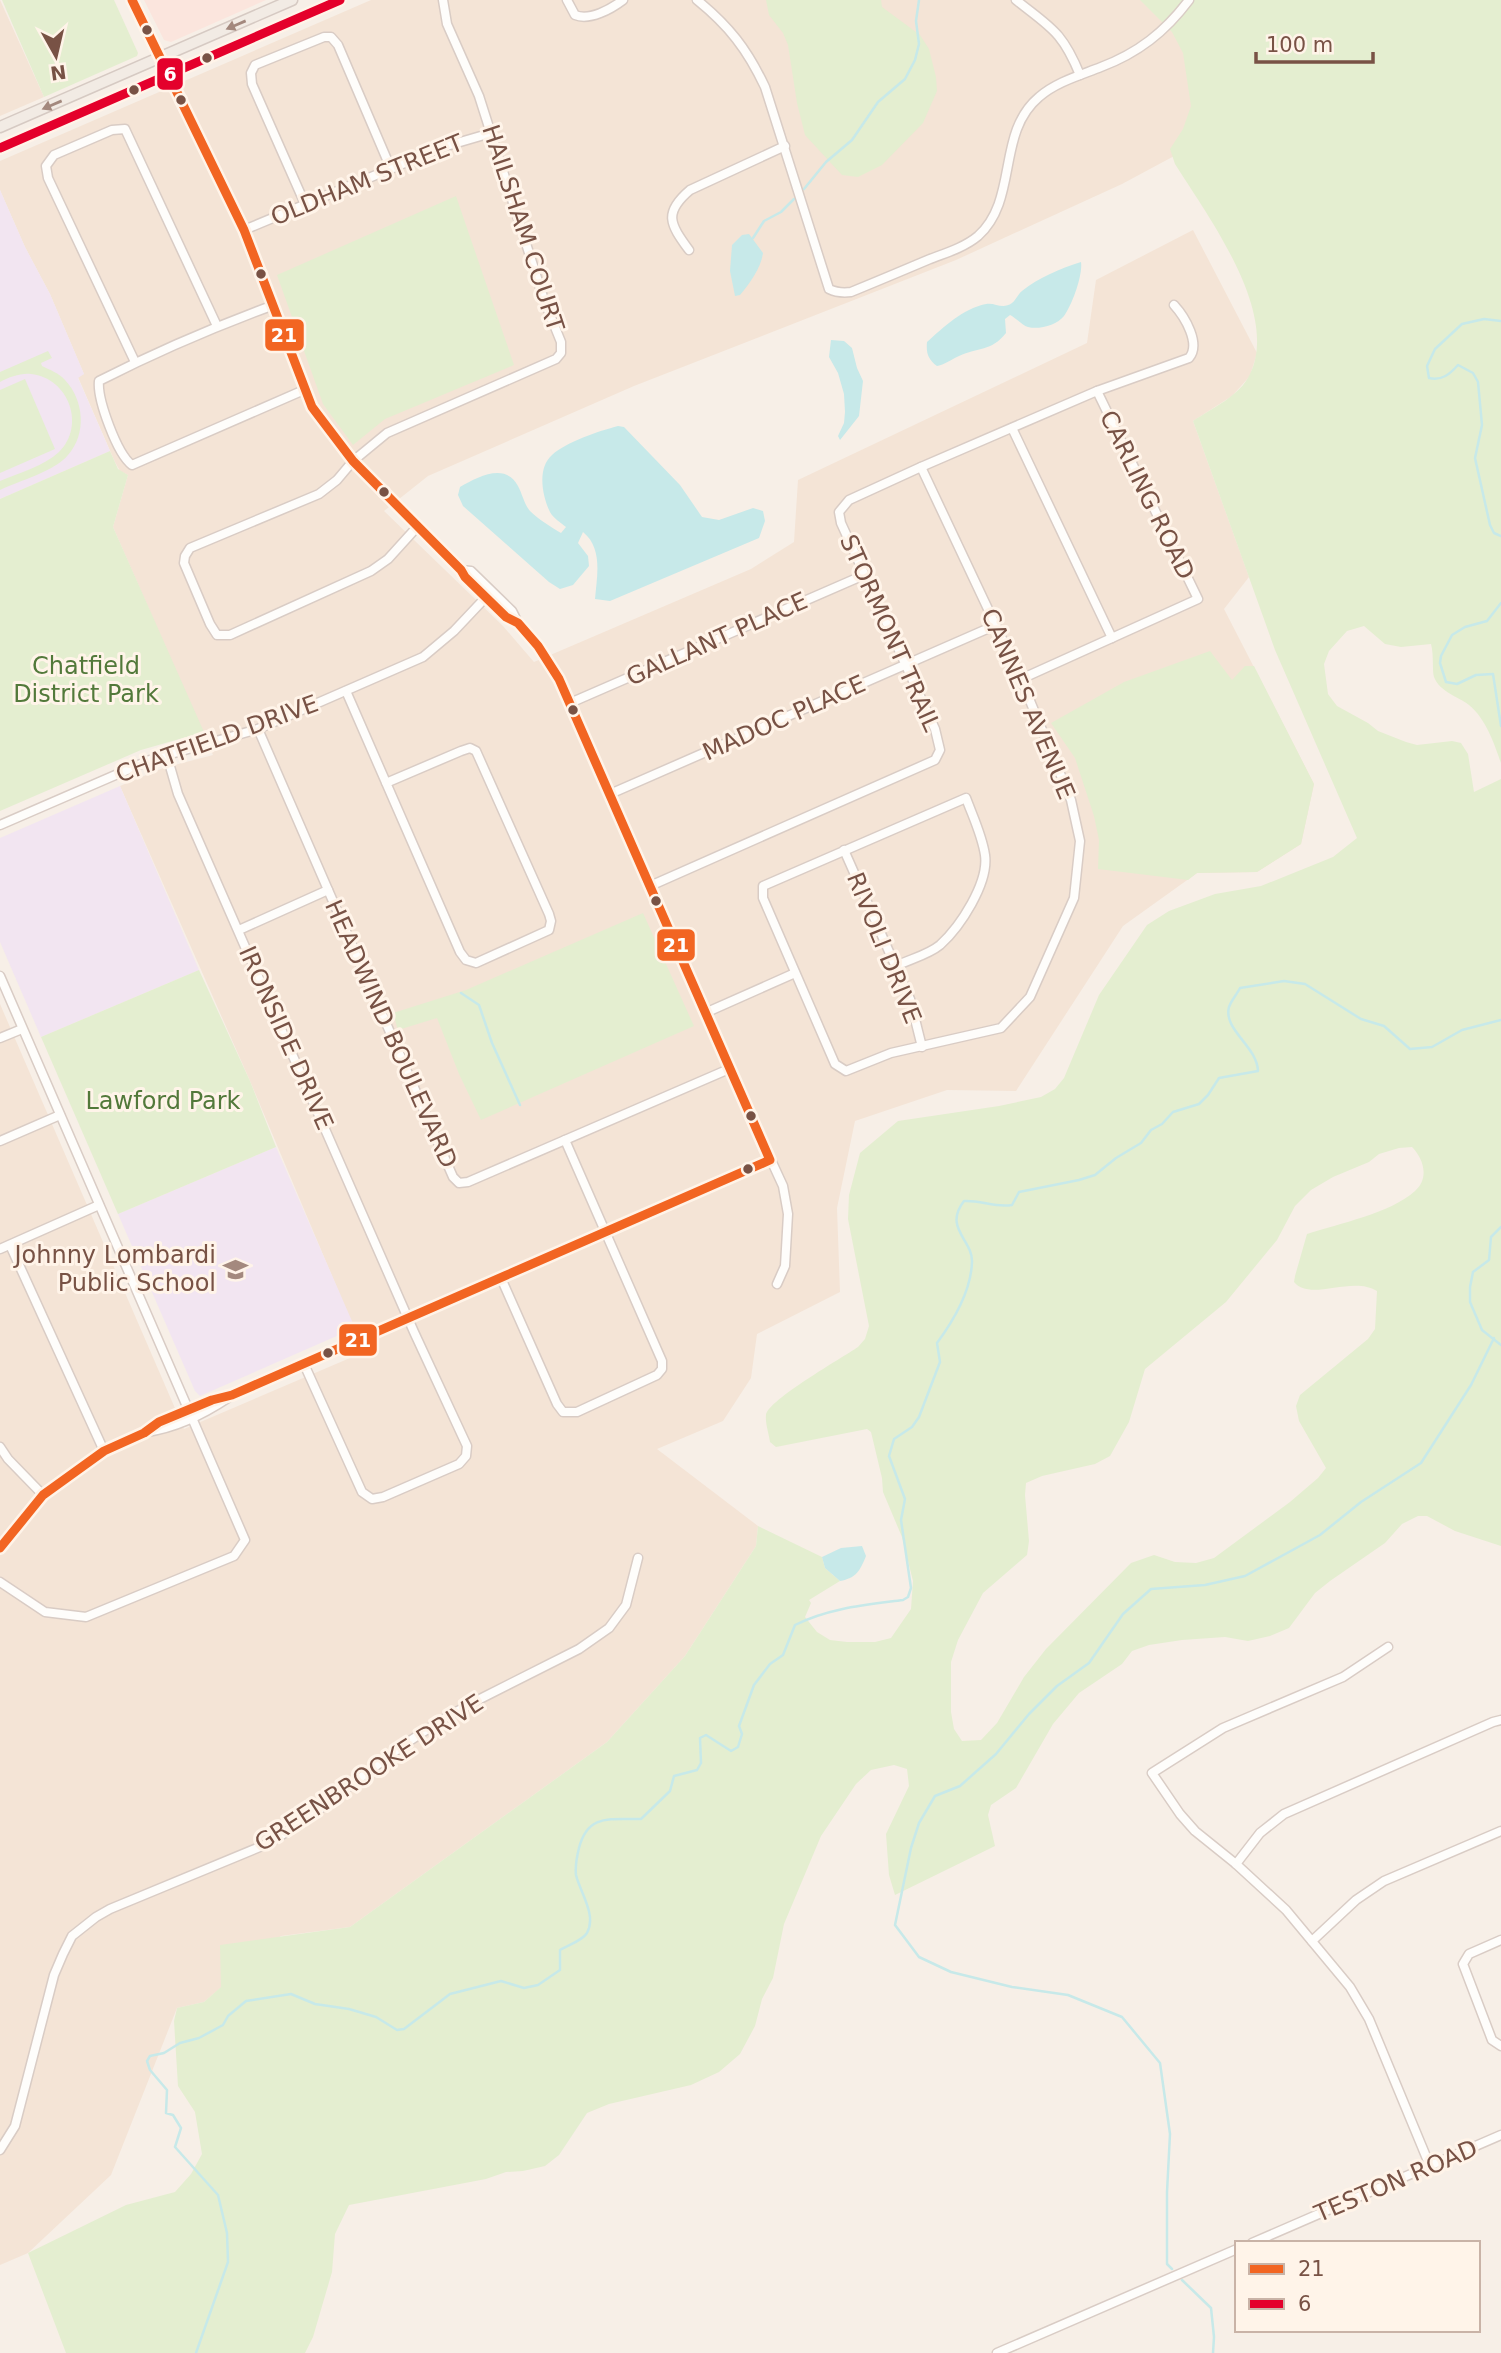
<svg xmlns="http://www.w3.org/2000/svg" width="1501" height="2353" font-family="'DejaVu Sans',sans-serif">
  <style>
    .residential { fill: #f4e4d6 }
    .commercial { fill: #fbe5dd }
    .education { fill: #f2e5f1 }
    .green { fill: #e4eed0; fill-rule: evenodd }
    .water { fill: #c7e9e9 }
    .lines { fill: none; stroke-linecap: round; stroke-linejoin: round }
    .stream { stroke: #c7e9e9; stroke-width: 2.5 }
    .minor-casing { stroke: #d9ccc5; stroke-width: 11 }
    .major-casing { stroke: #d6cac3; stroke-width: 13 }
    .minor { stroke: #fefdfb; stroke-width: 8 }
    .major { stroke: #f2ebe4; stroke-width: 10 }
    .bus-1-casing { stroke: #fff4e9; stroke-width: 14 }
    .bus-2-casing { stroke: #fff4e9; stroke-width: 14 }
    .bus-1 { stroke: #f26522; stroke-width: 9 }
    .bus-2 { stroke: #e4002b; stroke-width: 9 }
    .oneway { fill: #a3887d }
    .bus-dot { fill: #785245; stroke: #fff4e9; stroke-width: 2.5 }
    .labels { text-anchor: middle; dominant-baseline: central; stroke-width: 6; stroke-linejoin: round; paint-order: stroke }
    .street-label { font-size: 24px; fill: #785245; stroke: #fff4e9 }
    .park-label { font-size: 24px; fill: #52793a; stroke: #fff4e9 }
    .poi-label { font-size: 24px; fill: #785245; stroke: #fff4e9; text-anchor: end }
    .line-badge { stroke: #fff4e9; stroke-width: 2.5 }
    .badge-label { font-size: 19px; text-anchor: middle; font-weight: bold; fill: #fff }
  </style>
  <rect width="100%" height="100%" fill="#f7efe7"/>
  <g class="residential">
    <path d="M0 0 44 97 0 116Z"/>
    <path d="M371 0H1411L1217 133 1122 184 956 260 634 386 428 476 384 511 503 626 534 662 751 569 794 542 798 480 1087 343 1096 280 1193 230 1257 353 1250 376 1232 396 1193 421 1249 577 1224 609 1314 784 1301 844 1257 872 1197 873 1123 926 1016 1091 947 1090 855 1121 837 1208 840 1292 757 1334 751 1378 723 1421 657 1449 758 1526 756 1546 685 1656 607 1742 350 1927 281 1936 204 2002 177 2008 111 2175 28 2253 0 2265V1004L184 1429 364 1352 250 1081 120 786 163 768 213 755 113 527 128 475 120 471 115 462 78 377 84 374 50 294 25 247 0 190V161Z"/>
  </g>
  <path class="commercial" d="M144 0H266L171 42 164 40Z"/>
  <g class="education">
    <path d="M0 190 25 247 50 294 84 374 78 378 110 451 0 499Z"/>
    <path d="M120 786 199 970 41 1037 0 942V838Z"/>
    <path d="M276 1147 355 1328 200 1396 195 1391 118 1214Z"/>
  </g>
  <g class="green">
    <path d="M2 0H114L138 53 137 56 44 97Z"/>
    <path d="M766 0H881L882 7 920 35 929 49 936 77 937 91 923 123 882 165 858 177 842 175 805 135 797 103 788 45 783 33 769 15Z"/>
    <path d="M1140 0H1501V763C1494 743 1486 719 1469 705 1457 696 1440 692 1434 677 1432 671 1434 655 1431 644L1401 647 1385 644 1364 626 1347 631 1329 651 1324 664 1328 694 1337 706 1368 723 1378 731 1406 742 1417 745 1452 741 1461 743 1468 754 1474 792 1501 779V1546L1455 1531 1427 1516H1418L1402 1524 1385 1543 1330 1581 1315 1593 1289 1628 1270 1636 1248 1641 1225 1637 1182 1640 1149 1645 1132 1651 1122 1664 1079 1693 1053 1724 1016 1788 991 1805 988 1815 995 1846 895 1895 889 1875 886 1834 909 1786 907 1769 894 1765 871 1770 856 1784 821 1836 784 1924 773 1978 762 1999 755 2026 740 2054 719 2072 691 2085 609 2104 587 2113 559 2155 545 2166 523 2171 506 2172 486 2179 349 2205 335 2234 332 2272 313 2337 305 2353H66L28 2253 126 2205 175 2192 191 2174 202 2154 195 2112 178 2086 174 2021 177 2008 204 2002 221 1987 220 1945 350 1927 607 1742 685 1656 756 1546 758 1526 822 1557 825 1568 840 1581 809 1600 811 1603 805 1617 817 1632 830 1640 847 1642H875L891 1638 911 1609 913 1581 902 1537 883 1492 882 1478 871 1432 867 1429 776 1447 770 1442C769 1434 765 1423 766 1415 768 1400 842 1358 858 1347L865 1339 869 1326 848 1219 849 1195 860 1153 898 1121 999 1106 1041 1097 1055 1089 1064 1078 1099 995 1147 925 1169 911 1215 894 1261 886 1333 857 1357 838 1275 650 1193 421C1212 408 1240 396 1250 374 1280 312 1207 215 1175 164L1170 149 1183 129 1191 106 1183 53 1172 32ZM1412 1147C1423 1158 1430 1178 1415 1191 1389 1214 1340 1223 1307 1234L1295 1276 1294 1282C1310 1302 1352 1275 1377 1291L1375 1329 1368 1339 1300 1395 1296 1406 1299 1421 1326 1468 1318 1478 1290 1502 1214 1558 1196 1563 1175 1562 1154 1555 1131 1563 1046 1649 1024 1677 997 1723 981 1740 962 1741 954 1729 951 1712V1662L958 1640 983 1593 1027 1555 1029 1541 1025 1495 1026 1483 1042 1476 1095 1464 1110 1456 1129 1422 1145 1369 1226 1302 1277 1240 1295 1206 1311 1190 1333 1177 1369 1162 1379 1154 1399 1148Z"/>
    <path d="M456 196 514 365 385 419 353 445 323 404 277 275Z"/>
    <path d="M48 351 52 358 41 363 42 366C50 370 59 373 65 380 84 400 87 434 68 455 55 471 19 481 0 490V481C19 473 44 466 59 452 86 426 69 378 31 374 20 373 10 377 0 382V372Z"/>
    <path d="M25 379 55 449 0 473V390Z"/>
    <path d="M110 451 118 469 128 475 113 527 204 732 141 750 0 811V499Z"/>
    <path d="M1210 651 1232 680 1245 666H1254L1314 784 1301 844 1257 872 1197 873 1188 880 1098 869 1099 840 1094 816 1075 758 1051 723 1124 682Z"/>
    <path d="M643 913 694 1026 481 1120 459 1074 437 1018 398 1030 393 1013 466 990Z"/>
    <path d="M199 970 250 1081 276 1147 118 1214 41 1037Z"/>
  </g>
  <g class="water">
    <path d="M749 234 763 253C761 268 750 283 740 295L735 296 730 271 732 245 742 235Z"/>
    <path d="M1081 262C1083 275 1072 305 1064 316 1057 325 1039 330 1028 327 1023 326 1016 318 1010 315L1005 319 1006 333C991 352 978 347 959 356 950 360 946 364 937 366 928 359 926 353 927 342 944 327 962 309 986 304 995 302 1002 310 1012 303 1016 300 1018 294 1022 291 1038 278 1061 268 1081 262Z"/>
    <path d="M831 340 844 341 852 348 857 368 863 381 859 416 840 440 838 436 844 423 845 412 844 394 838 373 829 357Z"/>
    <path d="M618 426 624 427 680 485 702 517 719 520 753 508 763 511 765 521 759 538 610 601 595 599C597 576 603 548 583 532L578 543 588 556 589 566 573 585 560 589 549 582 463 506 458 495 460 487C478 477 505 462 518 486 522 493 524 504 530 511 538 519 551 527 561 533L566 527C561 523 553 518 550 512 542 496 537 468 552 455 566 442 599 431 618 426Z"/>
    <path d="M862 1546 866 1556C860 1571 856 1578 840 1581L825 1568 822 1557 841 1548Z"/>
  </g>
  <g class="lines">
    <g class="stream">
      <path d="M804 189 826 162 852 140 878 102 905 79 915 60 919 44 916 21 919 0"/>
      <path d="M753 238 764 221 781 212 794 199"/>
      <path d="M1501 321 1484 319 1462 324 1435 349 1427 366 1429 378C1442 381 1450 374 1458 365L1473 373 1478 382 1482 425 1475 458 1490 525 1494 533 1501 536"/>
      <path d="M1501 603 1487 621 1465 627 1452 635 1441 656 1440 663 1446 682 1457 684 1476 675 1493 674 1501 726"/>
      <path d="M461 993 479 1005 492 1043 520 1105"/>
      <path d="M1501 1227 1491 1237 1489 1260 1473 1272 1470 1287V1302L1482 1330 1501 1345"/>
      <path d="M1172 2269 1167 2264V2192L1170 2134 1160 2063 1122 2017 1068 1995 1012 1987 951 1972 919 1957 895 1925 911 1848 919 1823 935 1796 960 1786 996 1754 1029 1714 1057 1686 1089 1663 1123 1614 1151 1589 1205 1585 1245 1576 1320 1535 1361 1502 1421 1463 1471 1385 1494 1338"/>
      <path d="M1182 2280 1211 2308 1214 2337 1213 2353"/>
      <path d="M196 2353 228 2262 227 2233 218 2195 175 2147 181 2128 173 2115 166 2113 167 2090 150 2070 147 2061 150 2056 164 2053 180 2043 199 2038 223 2025 228 2016 246 2001 291 1994 315 2004 349 2009 376 2017 397 2030 404 2029 450 1994 501 1981 524 1988 538 1985 560 1970V1950C568 1945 582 1941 587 1933 597 1915 580 1892 576 1875 575 1866 577 1856 579 1848 588 1813 611 1820 641 1819L670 1791 674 1776 697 1770 701 1763 700 1738 706 1735 731 1751 738 1747 742 1734 739 1726 754 1685 770 1664 783 1655 795 1625C829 1608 865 1605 903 1600L908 1597 911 1588 901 1520 905 1499 889 1456 894 1439 912 1427 919 1417 940 1362 937 1343C954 1320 971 1291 972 1262 973 1240 943 1228 964 1201 981 1200 995 1208 1012 1205L1019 1192 1079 1180 1095 1175 1116 1158 1141 1143 1151 1130 1162 1124 1173 1112 1199 1104 1208 1095 1219 1078 1258 1071C1257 1046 1223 1030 1229 1007 1231 1001 1237 994 1240 988L1284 981 1305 984 1361 1019 1384 1026 1410 1049 1432 1047 1462 1030 1501 1020"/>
    </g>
    <defs>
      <g id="minor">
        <path d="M132 0 244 230 312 407 353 461 461 570 465 577 506 617 518 623"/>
        <path d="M567 0 575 15C590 21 611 9 623 0"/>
        <path d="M697 0C729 26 747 49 765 87L829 289C837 293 843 293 851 292 878 281 904 270 930 259 946 253 965 247 978 236 1019 199 996 133 1039 97 1056 82 1081 75 1101 67 1138 53 1165 32 1189 0"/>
        <path d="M1016 0C1051 28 1062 31 1080 75"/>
        <path d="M305 204 252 84 251 73 255 65 324 37H331L338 45 391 169"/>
        <path d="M244 230 443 147 491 133"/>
        <path d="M689 250C670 224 663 213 690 190L785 146"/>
        <path d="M274 305C214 327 156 352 99 381 97 399 117 454 132 465L304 390"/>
        <path d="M135 362 48 178 46 166 54 155 112 130 125 129 217 326"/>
        <path d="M1012 428 1112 638"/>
        <path d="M417 527 388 559 371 571 230 635H217L210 624 184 563 185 556 190 548 319 494 337 480 353 461 387 433 556 359 561 353V342L544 300 479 96 447 24 443 0"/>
        <path d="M461 570 471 571 512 611 518 623 538 646 564 689 729 1069 783 1186 788 1214 785 1266 777 1284"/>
        <path d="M1021 679 1198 599 1097 391"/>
        <path d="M346 691 460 952 466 960 476 963 549 930 551 921 549 914 476 751 470 748 461 751 386 783"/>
        <path d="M570 703 864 575"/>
        <path d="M258 729 453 1177 459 1183 468 1182 729 1069"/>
        <path d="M167 756 178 794 414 1332 467 1446 466 1456 459 1464 383 1497 372 1499 362 1492 304 1364"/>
        <path d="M610 794 996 625"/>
        <path d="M0 825 150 760 258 729 423 657 454 631 488 595"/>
        <path d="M844 850 910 999 922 1047"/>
        <path d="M650 886 935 760 940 750 935 729 841 523 839 512 849 500 921 467 1097 391 1189 358C1201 344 1185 317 1174 305"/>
        <path d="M239 930 328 890"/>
        <path d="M896 966C910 959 928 955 940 945 960 927 989 883 985 855 982 835 973 817 966 798L763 886V898L835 1064 846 1071 891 1053 1001 1028 1030 997 1074 898 1080 841 1071 800 1021 679 921 467"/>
        <path d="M0 976 245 1540 234 1556 86 1617 45 1612 0 1582"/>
        <path d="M705 1013 795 973"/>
        <path d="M0 1038 22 1029"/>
        <path d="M0 1141 60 1115"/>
        <path d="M10 1245 104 1451"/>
        <path d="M0 1249 99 1205"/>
        <path d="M501 1278 557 1404 563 1412H577L657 1375 662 1369V1361L565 1140"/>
        <path d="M147 1432C175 1428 204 1414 228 1398"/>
        <path d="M0 1447 8 1459 43 1495"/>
        <path d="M0 1548 43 1495 104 1451 144 1433 159 1422 177 1415 212 1400 232 1395 770 1160"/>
        <path d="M1388 1647 1343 1677 1223 1728 1152 1773 1180 1814 1195 1831 1236 1864 1286 1910 1350 1987 1369 2019 1430 2166"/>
        <path d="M1236 1864 1260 1833 1284 1814 1493 1722 1501 1720"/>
        <path d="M1501 1940 1469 1954 1463 1964 1492 2040 1501 2046"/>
        <path d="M1312 1941 1356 1900 1384 1881 1501 1831"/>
        <path d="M0 2150 15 2126 54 1975 63 1954 72 1936 96 1917 110 1909 267 1844 304 1821 402 1746 440 1721 474 1702 579 1649 609 1628 626 1605 638 1558"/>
        <path d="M1252 2243 1501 2135"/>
        <path d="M997 2353 1237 2249"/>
      </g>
      <g id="major">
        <path d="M0 127 292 0"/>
        <path d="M0 148 340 0"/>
      </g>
    </defs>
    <use href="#minor" class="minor-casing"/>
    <use href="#major" class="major-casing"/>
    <use href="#minor" class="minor"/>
    <use href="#major" class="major"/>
    <defs>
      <path id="bus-1" d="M0 1548 43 1495 104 1451 144 1433 159 1422 212 1400 232 1395 770 1160 559 679 538 646 518 623 506 617 465 577 461 570 353 461 312 407 244 230 132 0"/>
      <path id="bus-2" d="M0 148 340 0"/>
    </defs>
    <use href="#bus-1" class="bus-1-casing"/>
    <use href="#bus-2" class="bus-2-casing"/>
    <use href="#bus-1" class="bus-1"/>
    <use href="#bus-2" class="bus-2"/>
  </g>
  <defs><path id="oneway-solid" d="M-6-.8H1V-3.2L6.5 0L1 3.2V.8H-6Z" transform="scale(1.75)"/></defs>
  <g class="oneway">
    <use href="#oneway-solid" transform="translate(236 25) rotate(157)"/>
    <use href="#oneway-solid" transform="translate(52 105) rotate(157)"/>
  </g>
  <defs>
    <symbol id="school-bare" viewBox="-9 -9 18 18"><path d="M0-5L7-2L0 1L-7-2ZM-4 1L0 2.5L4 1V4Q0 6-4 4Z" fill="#a4897e" stroke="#fff4e9" stroke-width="2.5" paint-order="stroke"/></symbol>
  </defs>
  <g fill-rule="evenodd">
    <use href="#school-bare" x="218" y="1252" width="35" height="35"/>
  </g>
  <g class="bus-dot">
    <circle cx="147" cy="30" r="6"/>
    <circle cx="207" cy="58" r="6"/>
    <circle cx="134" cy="90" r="6"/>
    <circle cx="181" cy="100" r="6"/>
    <circle cx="261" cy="274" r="6"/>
    <circle cx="384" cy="492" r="6"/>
    <circle cx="573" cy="710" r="6"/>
    <circle cx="656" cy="901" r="6"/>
    <circle cx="751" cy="1116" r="6"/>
    <circle cx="748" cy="1169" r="6"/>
    <circle cx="328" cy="1353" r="6"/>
  </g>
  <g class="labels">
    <g class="street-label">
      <text transform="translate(367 180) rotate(-22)">OLDHAM STREET</text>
      <text transform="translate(523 228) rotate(72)">HAILSHAM COURT</text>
      <text transform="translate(1147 495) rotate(64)">CARLING ROAD</text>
      <text transform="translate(890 633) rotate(66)">STORMONT TRAIL</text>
      <text transform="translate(717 639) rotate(-24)">GALLANT PLACE</text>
      <text transform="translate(1028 704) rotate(67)">CANNES AVENUE</text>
      <text transform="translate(784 718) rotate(-24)">MADOC PLACE</text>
      <text transform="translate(217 739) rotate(-20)">CHATFIELD DRIVE</text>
      <text transform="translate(884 948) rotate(68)">RIVOLI DRIVE</text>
      <text transform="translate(391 1034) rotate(66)">HEADWIND BOULEVARD</text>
      <text transform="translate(286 1038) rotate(66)">IRONSIDE DRIVE</text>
      <text transform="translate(369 1773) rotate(-33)">GREENBROOKE DRIVE</text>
      <text transform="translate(1396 2181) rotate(-23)">TESTON ROAD</text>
    </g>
    <g class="park-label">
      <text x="86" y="666">Chatfield<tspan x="86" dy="28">District Park</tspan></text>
      <text x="163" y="1101">Lawford Park</text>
    </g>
    <g class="poi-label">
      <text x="216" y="1255">Johnny Lombardi<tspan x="216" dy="28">Public School</tspan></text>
    </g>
  </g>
  <g class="line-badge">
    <rect x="156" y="57" width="28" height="34" rx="7" fill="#e4002b"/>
    <rect x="264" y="318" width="41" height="34" rx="7" fill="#f26522"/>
    <rect x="656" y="928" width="40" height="34" rx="7" fill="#f26522"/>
    <rect x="338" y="1323" width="40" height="34" rx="7" fill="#f26522"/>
  </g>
  <g class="badge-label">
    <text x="170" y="81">6</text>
    <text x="284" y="342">21</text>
    <text x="676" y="952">21</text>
    <text x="358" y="1347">21</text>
  </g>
  <rect x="1235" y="2241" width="245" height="91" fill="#fff4e9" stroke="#c9b3a7" stroke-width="2"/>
  <rect x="1249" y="2264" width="35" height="10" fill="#f26522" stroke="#c9b3a7" stroke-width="2"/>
  <text x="1298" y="2276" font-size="21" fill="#785245">21</text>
  <rect x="1249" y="2299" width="35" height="10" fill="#e4002b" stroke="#c9b3a7" stroke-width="2"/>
  <text x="1298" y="2311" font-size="21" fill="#785245">6</text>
  <g transform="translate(56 56) rotate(172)" stroke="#fff4e9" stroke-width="5" paint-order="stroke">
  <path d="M0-5L12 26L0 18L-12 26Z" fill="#785245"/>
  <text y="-10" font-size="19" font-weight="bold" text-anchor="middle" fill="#785245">N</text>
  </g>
  <path d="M1256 52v10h117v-10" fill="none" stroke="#785245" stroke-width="3.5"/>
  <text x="1266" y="52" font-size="21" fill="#785245" stroke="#fff4e9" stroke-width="5" paint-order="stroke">100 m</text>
</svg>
